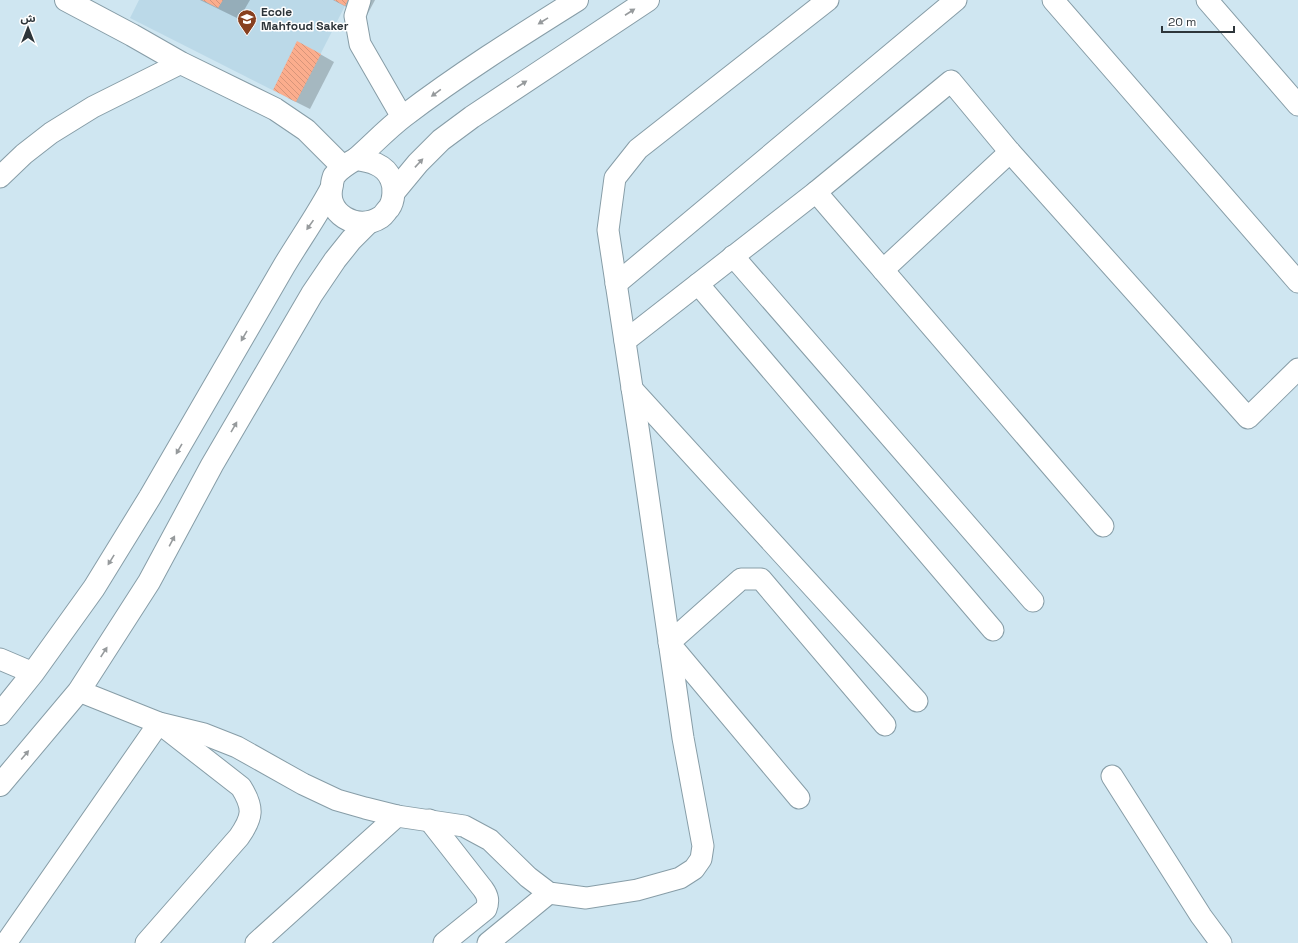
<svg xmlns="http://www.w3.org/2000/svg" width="1298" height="943" font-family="'Space Grotesk','Noto Sans Arabic',sans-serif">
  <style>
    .built { fill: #bbd9e8 }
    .shadow { fill: #0003 }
    .building { fill: url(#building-back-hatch) }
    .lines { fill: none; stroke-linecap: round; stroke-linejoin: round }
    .street-casing { stroke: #879da7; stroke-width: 23 }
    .secondary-casing { stroke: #879da7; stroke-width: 24 }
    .highway-casing { stroke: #879da7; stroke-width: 24 }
    .street { stroke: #fff; stroke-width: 21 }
    .secondary { stroke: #fff; stroke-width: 22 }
    .highway { stroke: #fff; stroke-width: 22 }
    .oneway { fill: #969a9c }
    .labels { text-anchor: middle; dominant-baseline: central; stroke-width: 3; stroke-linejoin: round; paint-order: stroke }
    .poi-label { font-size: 12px; font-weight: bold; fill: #2d353a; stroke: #fff; text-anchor: start }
  </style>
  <defs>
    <pattern id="building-back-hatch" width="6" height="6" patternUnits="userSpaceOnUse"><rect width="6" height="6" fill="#fbad8d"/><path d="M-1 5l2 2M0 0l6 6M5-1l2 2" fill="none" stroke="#d7957a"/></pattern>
  </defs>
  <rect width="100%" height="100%" fill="#cfe6f1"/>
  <path class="built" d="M139 0H348L296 102 130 18Z"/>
  <g class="shadow">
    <path d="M200 0H250L239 19Z"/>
    <path d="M333 0H375L366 17Z"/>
    <path d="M320 54 334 62 310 109 288 98Z"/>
  </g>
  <g class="building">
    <path d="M202 0H223L218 8Z"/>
    <path d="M334 0H348L345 6Z"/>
    <path d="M297 41 321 54 296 102 273 90Z"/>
  </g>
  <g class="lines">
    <defs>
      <g id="street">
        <path d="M360 0 355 16 360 44 402 117"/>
        <path d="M1053 0 1298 282"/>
        <path d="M1207 0 1298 105"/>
        <path d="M0 177 24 154 51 133 93 107 181 63"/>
        <path d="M816 192 951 81 1010 152 1248 418 1298 369"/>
        <path d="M733 256 1033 601"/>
        <path d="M883 270 1010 152"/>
        <path d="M616 284 956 0"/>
        <path d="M698 284 993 630"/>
        <path d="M625 341 816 192 1103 526"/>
        <path d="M632 389 917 701"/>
        <path d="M0 659 33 673"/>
        <path d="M79 691 159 723 204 734 237 747 303 784 337 800 365 808 397 816 464 826 490 840 528 877 549 893 586 898 637 890 680 878 694 869 701 859 703 846 683 738 641 447 608 230 615 178 638 149 828 0"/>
        <path d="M1112 776 1201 916 1221 943"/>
        <path d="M799 798 669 643 741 579H761L885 725"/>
        <path d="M429 820 483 889C488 896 489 901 486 909L444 943"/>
        <path d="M6 943 159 723 241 787C254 808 253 817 239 837L146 943"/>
        <path d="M256 943 397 816"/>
        <path d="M488 943 549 893"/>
      </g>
      <path id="secondary" d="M66 0 132 35 181 63 275 109 306 130 343 167"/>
      <g id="highway">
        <path d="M356 159C372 145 387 129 404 116 459 74 518 37 577 0"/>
        <path d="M356 159C369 161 385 164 391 179 395 187 394 201 389 208 386 211 384 215 381 217 357 233 324 213 332 185 332 182 333 179 334 176 340 168 347 164 356 159Z"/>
        <path d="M394 192 418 163 441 140 472 117 648 0"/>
        <path d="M0 714 33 673 94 588 150 497 284 266C299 241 316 217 330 191"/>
        <path d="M0 785 79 691 149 582 212 465 312 294 335 260 351 240 368 223"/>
      </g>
    </defs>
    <use href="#street" class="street-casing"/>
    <use href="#secondary" class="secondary-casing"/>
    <use href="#highway" class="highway-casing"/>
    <use href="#street" class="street"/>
    <use href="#secondary" class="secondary"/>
    <use href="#highway" class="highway"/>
  </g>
  <defs><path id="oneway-solid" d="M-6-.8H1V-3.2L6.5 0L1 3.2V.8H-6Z"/></defs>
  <g class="oneway">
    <use href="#oneway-solid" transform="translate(630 12) rotate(-33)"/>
    <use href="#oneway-solid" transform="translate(543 21) rotate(148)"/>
    <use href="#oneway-solid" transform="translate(522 84) rotate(-33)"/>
    <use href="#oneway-solid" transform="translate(436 93) rotate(144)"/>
    <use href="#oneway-solid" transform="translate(419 163) rotate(-47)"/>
    <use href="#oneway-solid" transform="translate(310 225) rotate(125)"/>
    <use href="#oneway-solid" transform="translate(244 336) rotate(120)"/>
    <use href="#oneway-solid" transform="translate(234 427) rotate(-60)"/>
    <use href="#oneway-solid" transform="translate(179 449) rotate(120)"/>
    <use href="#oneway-solid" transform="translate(172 541) rotate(-62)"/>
    <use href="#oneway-solid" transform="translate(111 560) rotate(122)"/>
    <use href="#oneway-solid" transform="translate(104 652) rotate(-57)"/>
    <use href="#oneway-solid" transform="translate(25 755) rotate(-50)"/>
  </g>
  <defs>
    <symbol id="school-pin" viewBox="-11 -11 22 30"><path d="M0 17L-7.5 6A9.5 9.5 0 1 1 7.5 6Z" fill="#87401f" stroke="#fff"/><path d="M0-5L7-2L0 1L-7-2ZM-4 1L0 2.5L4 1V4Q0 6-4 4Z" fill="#fff"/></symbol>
  </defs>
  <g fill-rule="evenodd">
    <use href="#school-pin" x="236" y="8" width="22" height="30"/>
  </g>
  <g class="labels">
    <g class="poi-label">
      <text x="261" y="12">Ecole<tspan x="261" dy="14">Mahfoud Saker</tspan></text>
    </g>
  </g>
  <g transform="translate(28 28)" stroke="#ffffff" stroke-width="3" paint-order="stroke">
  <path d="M0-3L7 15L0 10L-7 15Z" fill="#2d353a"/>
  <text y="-6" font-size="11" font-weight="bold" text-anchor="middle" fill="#2d353a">ش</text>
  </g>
  <path d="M1162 26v6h72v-6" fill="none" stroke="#2d353a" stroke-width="2"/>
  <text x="1168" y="26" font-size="12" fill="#2d353a" stroke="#ffffff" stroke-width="3" paint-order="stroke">20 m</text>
</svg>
